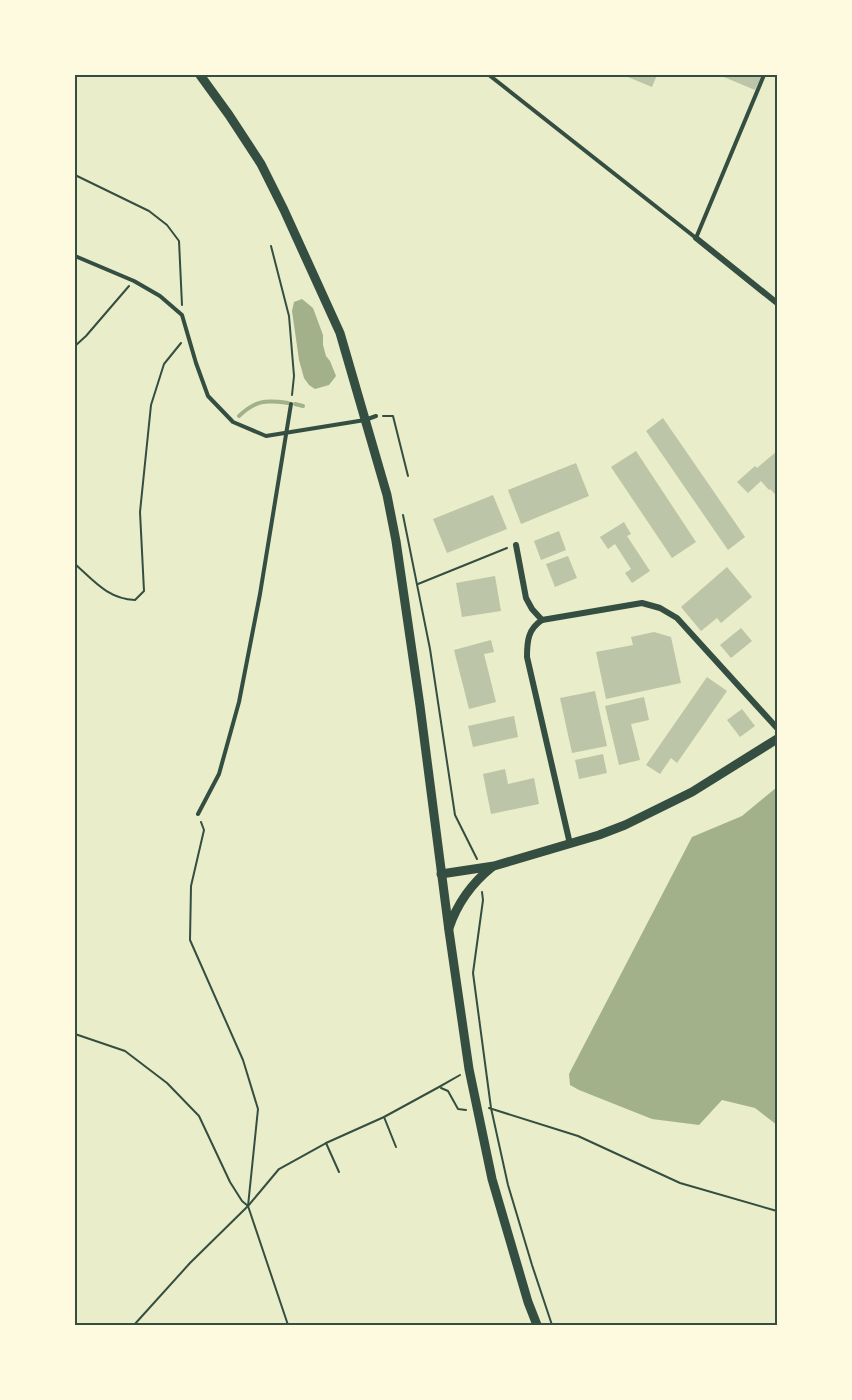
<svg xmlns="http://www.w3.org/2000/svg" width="852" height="1400" font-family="'Crimson Pro',serif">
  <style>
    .water { fill: #a3b18a }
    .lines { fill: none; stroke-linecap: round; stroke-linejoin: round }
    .stream { stroke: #a3b18a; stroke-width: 4 }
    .building { fill: #bcc5a7 }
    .path { stroke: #344e41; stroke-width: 2 }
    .service { stroke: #344e41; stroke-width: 4 }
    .minor { stroke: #344e41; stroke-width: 6 }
    .tertiary { stroke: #344e41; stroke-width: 9 }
    .neatline { fill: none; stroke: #344e41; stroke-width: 2 }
  </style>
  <rect width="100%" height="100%" fill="#e9edc9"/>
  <g class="water">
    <path d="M302 299 313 308 323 335V345L326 356 330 361 336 376 329 385 315 389 309 385 304 378 299 360 292 311 294 302Z"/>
    <path d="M777 787V1125L755 1108 722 1100 699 1125 652 1119 579 1090 570 1085 569 1074 692 837 742 816Z"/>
  </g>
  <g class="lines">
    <g class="stream">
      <path d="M295 404 303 406"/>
      <path d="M239 416C256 400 265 400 288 403"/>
    </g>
  </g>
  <g class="building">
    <path d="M623 75H657L652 87Z"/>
    <path d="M719 75H762L755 90Z"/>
    <path d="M663 418 745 537 728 550 646 431Z"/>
    <path d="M636 451 696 542 672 558 611 467Z"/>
    <path d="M777 451V492L775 494 770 489 769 490 761 481 748 493 737 482 755 466 757 468Z"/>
    <path d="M576 463 589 496 521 524 508 490Z"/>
    <path d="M493 495 507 529 447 553 433 519Z"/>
    <path d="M624 522 631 534 627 536 650 571 632 583 625 573 631 569 615 544 608 549 600 537Z"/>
    <path d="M559 531 566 550 541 560 534 541Z"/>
    <path d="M568 556 577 578 555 587 546 564Z"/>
    <path d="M727 567 752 597 721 623 717 618 701 631 681 607Z"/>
    <path d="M495 576 501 611 462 617 456 583Z"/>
    <path d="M741 628 752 641 731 658 720 645Z"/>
    <path d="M654 632 671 637 681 683 606 699 596 652 633 645 631 637Z"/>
    <path d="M491 640 494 652 484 654 496 702 469 709 454 650Z"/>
    <path d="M707 677 727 691 677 763 671 758 660 774 646 765Z"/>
    <path d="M595 691 607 746 572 753 560 698Z"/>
    <path d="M644 697 649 720 631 724 640 760 619 765 605 706Z"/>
    <path d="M742 709 755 726 740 737 727 720Z"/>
    <path d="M514 716 518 737 473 747 468 726Z"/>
    <path d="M603 754 607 773 579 779 575 760Z"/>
    <path d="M505 769 508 784 534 778 539 804 491 814 483 774Z"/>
  </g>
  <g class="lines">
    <g class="path">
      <path d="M75 175 149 211 167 225 179 241 182 305"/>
      <path d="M271 246 289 316 294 376 292 395"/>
      <path d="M75 346 86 336 129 286"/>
      <path d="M383 416H393L408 476"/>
      <path d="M403 515 430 649 455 815 477 859"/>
      <path d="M75 564C94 581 108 599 135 600L144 591 140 512 151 405 164 364 181 343"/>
      <path d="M418 584 507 548"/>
      <path d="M201 822 204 830 191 886 190 940 243 1060 258 1109 248 1206 288 1325"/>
      <path d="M482 892 483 900 473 973 491 1108 508 1185 532 1265 552 1325"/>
      <path d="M75 1034 125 1051 167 1083 199 1116 230 1182 242 1201 248 1206"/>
      <path d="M441 1088 448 1091 458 1109 466 1110"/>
      <path d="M489 1108 578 1136 680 1183 777 1211"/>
      <path d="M384 1117 396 1147"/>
      <path d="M326 1143 339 1172"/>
      <path d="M134 1325 190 1263 248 1206 279 1169 326 1143 384 1117 439 1087 460 1075"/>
    </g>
    <g class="service">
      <path d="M489 75 696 238 764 75"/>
      <path d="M75 256 134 281 160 296 182 315 196 363 208 396 233 422 266 436 365 420 376 416"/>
      <path d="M198 814 219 774 239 702 260 594 291 404"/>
    </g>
    <g class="minor">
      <path d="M696 238 777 303"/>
      <path d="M516 545 526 598 532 609 542 620"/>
      <path d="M570 844 527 657C527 641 528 629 542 620L642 603 660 608 677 618 777 728"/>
    </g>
    <g class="tertiary">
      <path d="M200 75 229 115 261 164 284 210 340 333 387 495 396 541 420 706 449 931 469 1069 492 1179 528 1302 537 1325"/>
      <path d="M441 874 494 866 599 835 625 825 692 792 777 739"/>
      <path d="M449 928C457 904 472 883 492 867"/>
    </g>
  </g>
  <rect width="852" height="1400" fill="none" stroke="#fefae0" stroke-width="153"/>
  <rect x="76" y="76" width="700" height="1248" class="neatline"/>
</svg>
